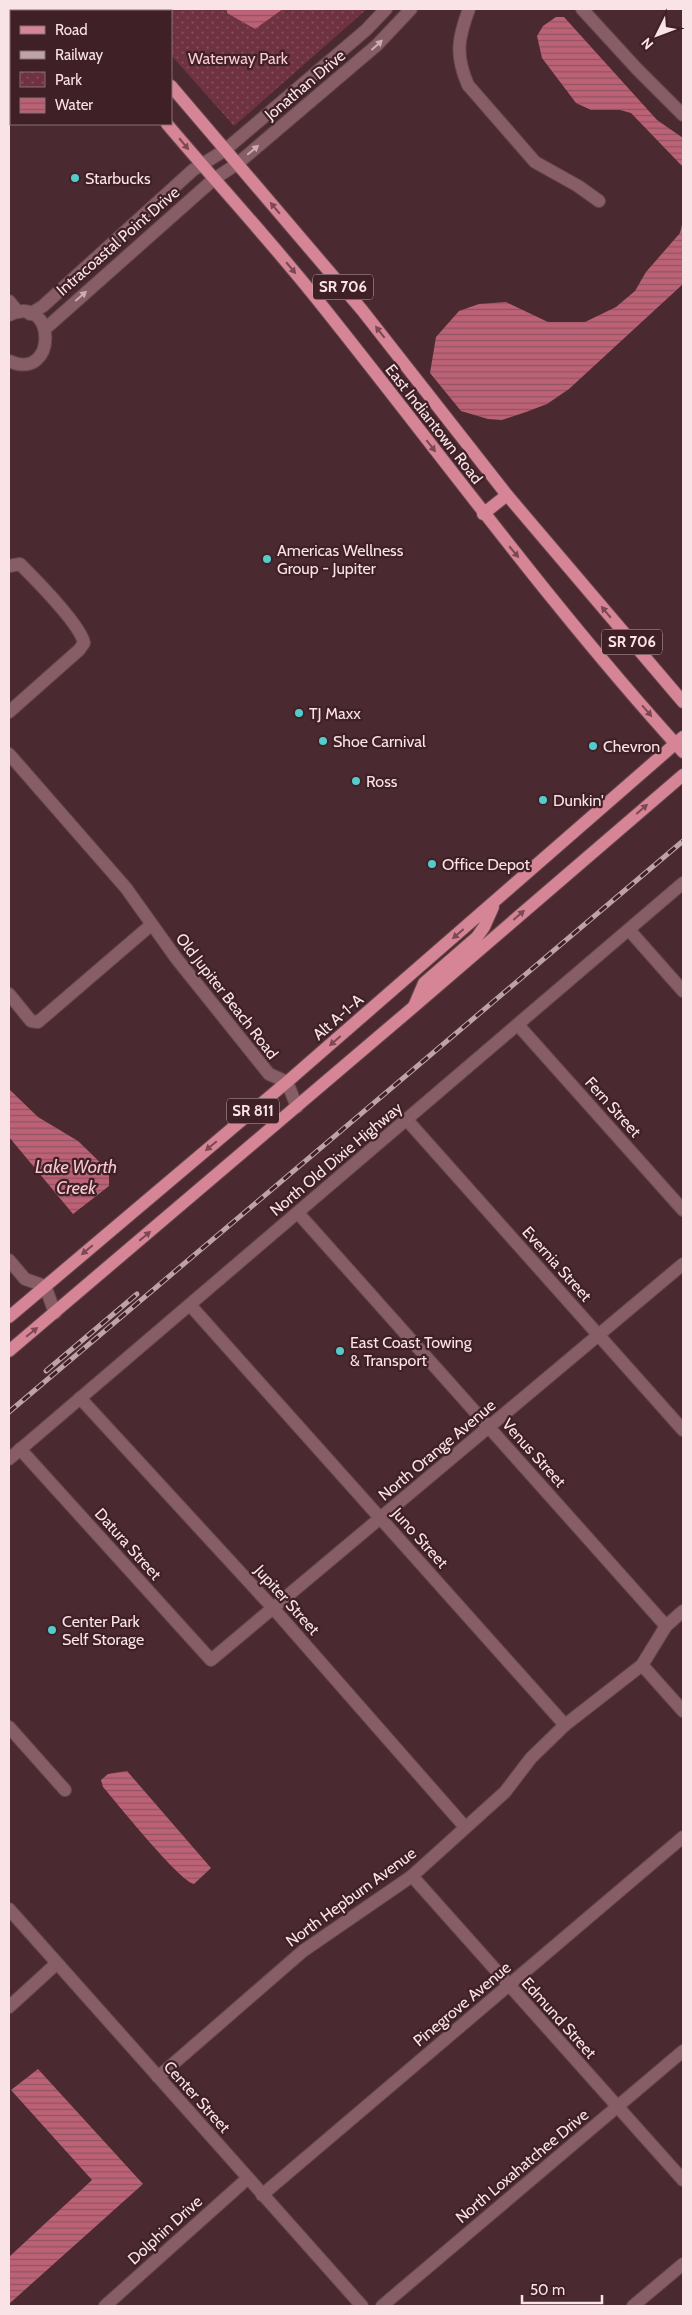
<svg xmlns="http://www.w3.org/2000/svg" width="692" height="2315" font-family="Cabin,sans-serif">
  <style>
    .park { fill: url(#park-dots) }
    .water { fill: url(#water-rules) }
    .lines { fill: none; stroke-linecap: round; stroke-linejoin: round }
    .minor-casing { stroke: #66484d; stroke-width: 14 }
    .tertiary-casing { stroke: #66484d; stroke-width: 14 }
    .primary-casing { stroke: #66484d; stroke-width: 14 }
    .minor { stroke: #875e66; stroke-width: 12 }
    .tertiary { stroke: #875e66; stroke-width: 12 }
    .primary { stroke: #d68596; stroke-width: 12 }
    .rail-casing { stroke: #bda3a7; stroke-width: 5 }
    .rail { stroke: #3f2027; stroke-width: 3; stroke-dasharray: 9; stroke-linecap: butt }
    .oneway { fill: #cbaeb3 }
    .oneway2 { fill: #7b4853 }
    .poi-dot { fill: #53cdcb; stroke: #3f2027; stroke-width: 2 }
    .labels { text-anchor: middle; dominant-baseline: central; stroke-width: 4.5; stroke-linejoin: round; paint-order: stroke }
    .shield { fill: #3f2027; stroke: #c1a8ad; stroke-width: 1 }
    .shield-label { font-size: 15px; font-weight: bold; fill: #f9e3e6 }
    .park-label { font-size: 16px; fill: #fbc8d1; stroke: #3f2027 }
    .street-label { font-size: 16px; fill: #f9e3e6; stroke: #3f2027 }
    .poi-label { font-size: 16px; fill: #f9e3e6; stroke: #3f2027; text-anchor: start }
    .water-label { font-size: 18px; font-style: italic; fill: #f9c6cf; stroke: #3f2027 }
  </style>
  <defs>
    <pattern id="park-dots" width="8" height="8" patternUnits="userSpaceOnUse" patternTransform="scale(1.25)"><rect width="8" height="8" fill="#6e3241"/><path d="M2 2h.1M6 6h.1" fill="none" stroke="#83505c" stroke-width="1.8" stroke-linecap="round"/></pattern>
    <pattern id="water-rules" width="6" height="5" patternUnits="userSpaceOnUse" patternTransform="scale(1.25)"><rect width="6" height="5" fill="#bc6176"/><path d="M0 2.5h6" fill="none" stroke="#8f5562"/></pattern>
  </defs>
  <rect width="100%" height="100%" fill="#4a2a30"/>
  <path class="park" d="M132 9H367L234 126 171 55V11H134Z"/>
  <g class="water">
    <path d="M227 9H283L255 29 227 13Z"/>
    <path d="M556 17H564L657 120 683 138V167L631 113 620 110H591L576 103 542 58 537 36 543 26Z"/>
    <path d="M683 220V284L569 389 547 404 526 412 502 420 488 419 461 411 430 373 436 337 459 311 479 304 506 302 548 322H585L616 307 635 291 646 272 680 233Z"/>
    <path d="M9 1089 38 1117 78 1141 109 1171V1186L73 1214 9 1137Z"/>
    <path d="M127 1771 211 1868 194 1884C180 1882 116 1802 103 1787L101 1780 108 1774Z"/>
    <path d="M38 2069 143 2184 9 2304V2257L92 2180 11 2090Z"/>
  </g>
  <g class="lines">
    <defs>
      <g id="minor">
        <path d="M469 9C458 38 455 55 468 85L535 162 578 186 599 201"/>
        <path d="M582 9 637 69 683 115"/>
        <path d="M9 301 18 312"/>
        <path d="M30 314 43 306 193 170 225 150 366 30 386 9"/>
        <path d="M9 315C57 292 58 383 9 361"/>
        <path d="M45 329 214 179 237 164 377 45 411 9"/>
        <path d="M9 566 20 564C35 579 80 624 84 643L79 650 9 712"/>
        <path d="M9 754 126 888 176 958 269 1074 287 1082 297 1107"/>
        <path d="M630 931 683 991"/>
        <path d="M9 994 31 1021 38 1022 151 925"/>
        <path d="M518 1025 683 1210"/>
        <path d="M407 1120 683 1430"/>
        <path d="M298 1213 666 1626"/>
        <path d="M9 1260 25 1279 45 1286 55 1313"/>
        <path d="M190 1305 565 1725"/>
        <path d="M80 1398 273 1608 465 1827"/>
        <path d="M20 1449 211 1660 683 1264"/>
        <path d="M9 1459 683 883"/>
        <path d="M642 1665 683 1711"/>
        <path d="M9 1727 65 1790"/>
        <path d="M412 1876 683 2180"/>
        <path d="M9 2007 56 1964"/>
        <path d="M158 2077 303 1951 412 1876 505 1792 531 1758 565 1725 642 1665 666 1626 683 1611"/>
        <path d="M262 2195 683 1837"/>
        <path d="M105 2306 248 2178"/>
        <path d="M382 2306 683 2051"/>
        <path d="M633 2306 683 2264"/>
      </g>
      <path id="tertiary" d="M9 1909 362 2306"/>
      <g id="primary">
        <path d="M69 9 72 11"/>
        <path d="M88 9 91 11"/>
        <path d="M106 9 109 11"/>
        <path d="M171 86 362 310 507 495 683 702"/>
        <path d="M167 124C216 182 268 238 316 298 438 450 552 608 683 752"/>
        <path d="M483 514 507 495"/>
        <path d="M415 1004 424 983 477 937 484 927 493 907"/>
        <path d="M9 1317 287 1082 683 737"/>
        <path d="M9 1351 404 1015 683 775"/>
      </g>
    </defs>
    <use href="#minor" class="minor-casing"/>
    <use href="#tertiary" class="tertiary-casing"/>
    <use href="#primary" class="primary-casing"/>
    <use href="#minor" class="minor"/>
    <use href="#tertiary" class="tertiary"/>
    <use href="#primary" class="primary"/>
    <defs>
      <g id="rail">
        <path d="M46 1371 137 1294"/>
        <path d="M9 1412 683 841"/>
      </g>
    </defs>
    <use href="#rail" class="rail-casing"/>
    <use href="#rail" class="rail"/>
  </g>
  <defs><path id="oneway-solid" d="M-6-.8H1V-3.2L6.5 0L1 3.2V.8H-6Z" transform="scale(1.25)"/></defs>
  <g class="oneway">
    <use href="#oneway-solid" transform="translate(377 45) rotate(-42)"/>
    <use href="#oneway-solid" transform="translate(253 150) rotate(-40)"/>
    <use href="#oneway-solid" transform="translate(81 296) rotate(-41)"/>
  </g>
  <g class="oneway2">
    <use href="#oneway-solid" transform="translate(184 144) rotate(50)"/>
    <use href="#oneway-solid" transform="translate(275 208) rotate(-130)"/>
    <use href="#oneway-solid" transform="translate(291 268) rotate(50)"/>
    <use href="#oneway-solid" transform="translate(380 332) rotate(-128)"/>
    <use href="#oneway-solid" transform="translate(431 446) rotate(52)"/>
    <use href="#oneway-solid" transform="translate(514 552) rotate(50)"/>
    <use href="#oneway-solid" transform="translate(606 612) rotate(-130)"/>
    <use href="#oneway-solid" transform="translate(647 711) rotate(49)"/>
    <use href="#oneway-solid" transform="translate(642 809) rotate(-41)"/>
    <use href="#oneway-solid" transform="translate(519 915) rotate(-41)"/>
    <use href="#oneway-solid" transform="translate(458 934) rotate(139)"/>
    <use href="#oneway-solid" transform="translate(335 1041) rotate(139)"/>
    <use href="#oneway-solid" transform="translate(211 1146) rotate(140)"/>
    <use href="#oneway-solid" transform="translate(145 1236) rotate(-40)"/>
    <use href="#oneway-solid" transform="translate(87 1250) rotate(140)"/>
    <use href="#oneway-solid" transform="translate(32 1332) rotate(-39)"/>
  </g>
  <g class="poi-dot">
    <circle cx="75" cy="178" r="5"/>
    <circle cx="267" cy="559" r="5"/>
    <circle cx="299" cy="713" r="5"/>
    <circle cx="323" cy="741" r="5"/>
    <circle cx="593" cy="746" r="5"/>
    <circle cx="356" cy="781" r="5"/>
    <circle cx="543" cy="800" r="5"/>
    <circle cx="432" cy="864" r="5"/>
    <circle cx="340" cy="1351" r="5"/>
    <circle cx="52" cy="1630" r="5"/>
  </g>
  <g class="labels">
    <g class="shield">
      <rect x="313" y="274.5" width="60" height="25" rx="4"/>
      <rect x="602" y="629.5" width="60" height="25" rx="4"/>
      <rect x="227" y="1098.5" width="52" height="25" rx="4"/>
    </g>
    <g class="shield-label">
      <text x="343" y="287">SR 706</text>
      <text x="632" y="642">SR 706</text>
      <text x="253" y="1111">SR 811</text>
    </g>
    <g class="park-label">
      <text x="238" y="58">Waterway Park</text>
    </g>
    <g class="street-label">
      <text transform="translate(305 85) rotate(-40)">Jonathan Drive</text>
      <text transform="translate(118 241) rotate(-41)">Intracoastal Point Drive</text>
      <text transform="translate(434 424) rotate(52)">East Indiantown Road</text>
      <text transform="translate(227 996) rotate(52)">Old Jupiter Beach Road</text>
      <text transform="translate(338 1017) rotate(-41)">Alt A-1-A</text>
      <text transform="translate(613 1107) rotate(48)">Fern Street</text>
      <text transform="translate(336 1159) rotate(-40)">North Old Dixie Highway</text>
      <text transform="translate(557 1264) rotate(48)">Evernia Street</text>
      <text transform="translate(437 1450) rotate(-40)">North Orange Avenue</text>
      <text transform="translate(534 1453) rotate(48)">Venus Street</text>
      <text transform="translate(420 1538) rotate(48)">Juno Street</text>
      <text transform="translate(128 1544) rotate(48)">Datura Street</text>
      <text transform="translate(287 1600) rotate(48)">Jupiter Street</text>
      <text transform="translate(351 1897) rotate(-36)">North Hepburn Avenue</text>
      <text transform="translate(462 2004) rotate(-40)">Pinegrove Avenue</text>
      <text transform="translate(559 2018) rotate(48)">Edmund Street</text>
      <text transform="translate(197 2097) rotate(48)">Center Street</text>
      <text transform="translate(522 2166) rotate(-40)">North Loxahatchee Drive</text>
      <text transform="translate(165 2230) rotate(-42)">Dolphin Drive</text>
    </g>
    <g class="poi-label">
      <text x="85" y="178">Starbucks</text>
      <text x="277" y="550">Americas Wellness<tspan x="277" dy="18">Group - Jupiter</tspan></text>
      <text x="309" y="713">TJ Maxx</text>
      <text x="333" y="741">Shoe Carnival</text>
      <text x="603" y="746">Chevron</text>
      <text x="366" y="781">Ross</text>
      <text x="553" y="800">Dunkin'</text>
      <text x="442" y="864">Office Depot</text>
      <text x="350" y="1342">East Coast Towing<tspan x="350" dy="18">&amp; Transport</tspan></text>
      <text x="62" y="1621">Center Park<tspan x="62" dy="18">Self Storage</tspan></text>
    </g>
    <g class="water-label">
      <text x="76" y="1167">Lake Worth<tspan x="76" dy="21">Creek</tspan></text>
    </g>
  </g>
  <rect width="692" height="2315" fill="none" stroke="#f9e3e6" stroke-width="20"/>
  <rect x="10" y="10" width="162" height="115" fill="#3f2027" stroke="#896e73"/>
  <rect x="20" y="26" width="25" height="8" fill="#d68596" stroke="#896e73"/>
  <text x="55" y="35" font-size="15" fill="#f9e3e6">Road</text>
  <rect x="20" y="51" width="25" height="8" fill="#bda3a7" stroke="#896e73"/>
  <text x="55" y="60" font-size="15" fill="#f9e3e6">Railway</text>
  <rect x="20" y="72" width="25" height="15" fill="url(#park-dots)" stroke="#896e73"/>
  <text x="55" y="85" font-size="15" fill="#f9e3e6">Park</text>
  <rect x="20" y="98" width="25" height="15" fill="url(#water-rules)" stroke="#896e73"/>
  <text x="55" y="110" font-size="15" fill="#f9e3e6">Water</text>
  <g transform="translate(657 35) rotate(228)" stroke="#3f2027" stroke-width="4" paint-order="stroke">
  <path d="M0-4L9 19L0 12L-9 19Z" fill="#f9e3e6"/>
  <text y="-8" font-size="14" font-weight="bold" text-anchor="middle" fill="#f9e3e6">N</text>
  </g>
  <path d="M522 2295v8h80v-8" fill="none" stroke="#f9e3e6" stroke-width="2.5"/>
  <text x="530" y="2295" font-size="15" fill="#f9e3e6" stroke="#3f2027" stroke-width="4" paint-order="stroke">50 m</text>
</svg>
